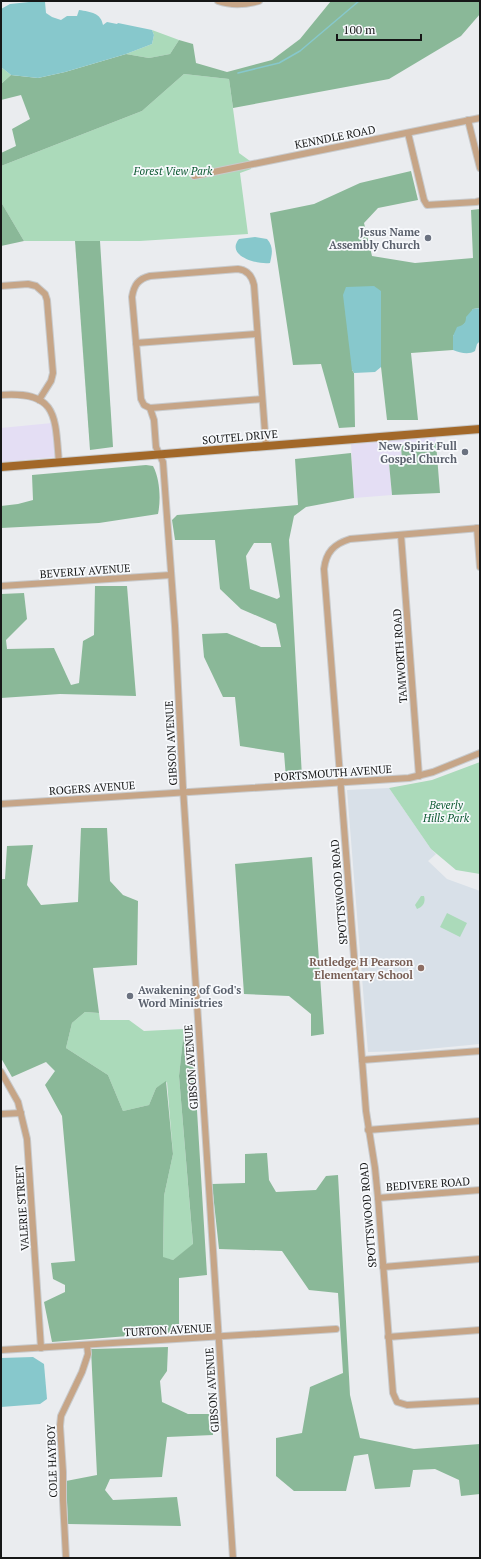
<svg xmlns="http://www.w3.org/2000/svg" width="481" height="1559" font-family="'PT Serif',serif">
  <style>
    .commercial { fill: #e4def4 }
    .built { fill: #d8e0e8 }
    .green { fill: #abdaba }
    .forest { fill: #8ab898; fill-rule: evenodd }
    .water { fill: #87c8cc }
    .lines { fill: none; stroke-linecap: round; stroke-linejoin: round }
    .stream { stroke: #87c8cc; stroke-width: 1.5 }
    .minor-casing { stroke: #c8cacc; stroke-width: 8 }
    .major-casing { stroke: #c8cacc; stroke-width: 10 }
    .minor { stroke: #c6a587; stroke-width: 6 }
    .major { stroke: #a26829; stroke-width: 8 }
    .worship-dot { fill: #6b7280; stroke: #f7f9fc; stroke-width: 1.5 }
    .education-dot { fill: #8d6e63; stroke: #f7f9fc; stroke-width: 1.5 }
    .labels { text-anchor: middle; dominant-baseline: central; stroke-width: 3.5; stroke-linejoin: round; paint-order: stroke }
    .street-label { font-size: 11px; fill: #161717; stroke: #f7f9fc }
    .park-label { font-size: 11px; font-style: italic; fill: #0e5a33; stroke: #f7f9fc }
    .worship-label { font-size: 11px; font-weight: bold; fill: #5b616d; stroke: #f7f9fc; text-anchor: end }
    .education-label { font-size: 11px; font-weight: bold; fill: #785e54; stroke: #f7f9fc; text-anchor: end }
  </style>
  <rect width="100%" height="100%" fill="#eaecef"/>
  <g class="commercial">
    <path d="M52 423 55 457 1 462V428Z"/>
    <path d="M436 437V443L401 446 402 461 389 463 392 495 354 498 351 444Z"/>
  </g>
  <path class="built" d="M389 788 431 849 436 854 428 861 447 879 480 891V1044L407 1051 368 1052 347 790Z"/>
  <g class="green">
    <path d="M152 30 179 40 170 54 149 58 126 54 152 44 154 35Z"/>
    <path d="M1 67 11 75 1 84Z"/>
    <path d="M184 74 229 79 239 153 250 161 251 169 240 173 248 234 140 241H24L1 202V166L142 111Z"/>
    <path d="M480 762V874L456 870 431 849 389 788 432 780Z"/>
    <path d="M421 896H424C426 902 423 907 417 909L415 905Z"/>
    <path d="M447 913 467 923 460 937 440 927Z"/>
    <path d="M85 1012 99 1013 100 1020H129L144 1031 184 1029 179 1076 193 1245 173 1260 163 1258 164 1196 173 1154 167 1082 156 1088 149 1105 123 1111 108 1075 66 1048 72 1023Z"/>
  </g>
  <g class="forest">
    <path d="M331 1H480V14L461 36 389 79 233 108 229 79 184 74 142 111 1 166V153L16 146 12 129 30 119 21 95 1 100V84L11 75 38 78 65 72 126 54 149 58 170 54 179 40 193 44 196 63 227 72 272 60 300 39Z"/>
    <path d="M411 171 418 200 378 208 364 223 372 256 415 263 473 258 471 210 480 209V308L473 309 466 322 453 336V350L411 353 418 420H387L381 367V291L352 370 354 373 355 427 339 428 321 364 293 365 270 213 314 204 360 183Z"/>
    <path d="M1 202 24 241 1 246Z"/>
    <path d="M75 241H100L113 447 90 450Z"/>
    <path d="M436 443 440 493 392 495 389 463 402 461 401 445Z"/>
    <path d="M351 453 354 498 306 507 294 516 289 540 302 777 286 778 284 753 240 746 235 697H223L204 657 202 634 227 633 261 647H281L276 624 241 609 220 589 215 540H175L172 520 177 515 298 505 295 459ZM254 543H271L280 597 277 599 250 589 246 556Z"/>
    <path d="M146 465 153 466C160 479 161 500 158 514L99 523 1 528V506L18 504 33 500 32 475Z"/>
    <path d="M95 586H127L136 696 60 694 1 698V594L24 593 27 619 6 640 7 649 54 648 71 685 79 683 83 641 94 635Z"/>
    <path d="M81 828H107L110 881 123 895 138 901 137 965 93 968 99 1013 85 1012 72 1023 66 1048 108 1075 123 1111 149 1105 156 1088 166 1081 173 1154 164 1196 163 1257 173 1260 193 1244 179 1076 184 1029 192 1028 207 1275 179 1278V1332L52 1342 44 1302 65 1292V1285L53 1279 51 1263 75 1261 62 1116 45 1085 55 1071 46 1062 12 1077 1 1058V879H5L7 846 33 845 27 885 41 905 78 902Z"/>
    <path d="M312 857 324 1034 311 1036V1014L289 996 244 994 235 864Z"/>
    <path d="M267 1153 269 1180 276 1192 316 1190 326 1176 338 1175 350 1395 360 1438 414 1449 480 1444V1494L461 1496 459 1480 435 1469 413 1470 410 1487 375 1489 368 1454 354 1456 346 1491H294L276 1476V1438L302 1433 310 1387 343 1373 338 1293 309 1290 282 1251 219 1249 212 1184 245 1183V1154Z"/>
    <path d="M168 1347 167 1371 160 1381 162 1402 188 1414H213V1435L167 1437 162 1477 110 1479 105 1490 113 1500 177 1497 181 1526 68 1524 66 1481 97 1475 91 1349Z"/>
  </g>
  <g class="water">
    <path d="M29 2H45L46 13 52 17 61 20 67 16H77L79 10C91 12 101 13 103 25L107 22 117 24 118 23 152 30 154 35 152 44 126 54 65 72 38 78 11 75 1 67V9L10 4Z"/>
    <path d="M255 237 267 239C274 247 272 254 270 263 258 265 225 256 239 239Z"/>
    <path d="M374 286 381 291V367L375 372 354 373 352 370 343 295 346 287Z"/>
    <path d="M480 308V341L477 344 475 351C469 355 460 353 453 350V336L457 327C464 325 466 323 466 317L473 309Z"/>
    <path d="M33 1357 44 1364 47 1399 40 1404 1 1407V1358Z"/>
  </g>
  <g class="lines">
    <path class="stream" d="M238 73 279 63 300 51 359 1"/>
    <defs>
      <g id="minor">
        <path d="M218 1C232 6 245 5 259 1"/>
        <path d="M468 120 480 168"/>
        <path d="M408 133 424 200 427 205 476 202 480 201"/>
        <path d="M194 176 480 118"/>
        <path d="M1 286 28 284 36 286 45 294 47 300 53 373 51 381 39 400"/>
        <path d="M136 343 257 334"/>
        <path d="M1 395C58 391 55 416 59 463"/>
        <path d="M150 408 262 399"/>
        <path d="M477 528 480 567"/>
        <path d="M480 528 350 539C334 544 326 552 324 569L366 1111 375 1168 378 1198 393 1393 397 1402 407 1405 480 1401"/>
        <path d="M401 535 419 776"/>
        <path d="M1 586 171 575"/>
        <path d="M1 804 409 778 433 772 480 753"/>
        <path d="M362 1060 480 1051"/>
        <path d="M1 1072 18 1102 27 1139 41 1348"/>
        <path d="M1 1114 21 1113"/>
        <path d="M368 1130 480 1121"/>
        <path d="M378 1198 480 1190"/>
        <path d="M383 1267 480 1259"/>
        <path d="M388 1337 480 1330"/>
        <path d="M1 1350 336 1329"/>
        <path d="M66 1558 63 1500V1472L60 1426 61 1416 82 1372 88 1354 87 1345"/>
        <path d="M233 1558 183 788 175 626 163 462 156 447 154 420 150 408 144 405 141 399 132 297C134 285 138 279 150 276L238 269C247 270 252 276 254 285L266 446"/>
      </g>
      <path id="major" d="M1 467 480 429"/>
    </defs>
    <use href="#minor" class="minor-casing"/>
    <use href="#major" class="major-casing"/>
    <use href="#minor" class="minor"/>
    <use href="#major" class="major"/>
  </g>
  <g class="worship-dot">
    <circle cx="428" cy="238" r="4"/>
    <circle cx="465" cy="452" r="4"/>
    <circle cx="130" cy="996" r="4"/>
  </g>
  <circle class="education-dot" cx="421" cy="968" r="4"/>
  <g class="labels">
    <g class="street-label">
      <text transform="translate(335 137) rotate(-11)">KENNDLE ROAD</text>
      <text transform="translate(240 437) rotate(-5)">SOUTEL DRIVE</text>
      <text transform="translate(85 571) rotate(-4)">BEVERLY AVENUE</text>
      <text transform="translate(400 656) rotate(-94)">TAMWORTH ROAD</text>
      <text transform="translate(171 743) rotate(-93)">GIBSON AVENUE</text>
      <text transform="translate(333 773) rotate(-4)">PORTSMOUTH AVENUE</text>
      <text transform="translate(92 788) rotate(-4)">ROGERS AVENUE</text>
      <text transform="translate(339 892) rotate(-95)">SPOTTSWOOD ROAD</text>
      <text transform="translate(191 1067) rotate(-94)">GIBSON AVENUE</text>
      <text transform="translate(428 1184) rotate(-4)">BEDIVERE ROAD</text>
      <text transform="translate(22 1208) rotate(-94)">VALERIE STREET</text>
      <text transform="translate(368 1215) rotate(-95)">SPOTTSWOOD ROAD</text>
      <text transform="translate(168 1330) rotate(-3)">TURTON AVENUE</text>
      <text transform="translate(212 1390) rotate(-94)">GIBSON AVENUE</text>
      <text transform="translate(52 1461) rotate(-92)">COLE HAYBOY</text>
    </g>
    <g class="park-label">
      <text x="173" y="171">Forest View Park</text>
      <text x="446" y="805">Beverly<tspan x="446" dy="13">Hills Park</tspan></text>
    </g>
    <g class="worship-label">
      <text x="420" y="232">Jesus Name<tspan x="420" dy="13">Assembly Church</tspan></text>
      <text x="457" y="446">New Spirit Full<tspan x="457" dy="13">Gospel Church</tspan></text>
      <text x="138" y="990" text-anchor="start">Awakening of God's<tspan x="138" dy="13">Word Ministries</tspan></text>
    </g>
    <g class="education-label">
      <text x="413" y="962">Rutledge H Pearson<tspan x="413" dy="13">Elementary School</tspan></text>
    </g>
  </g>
  <rect width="481" height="1559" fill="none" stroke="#161717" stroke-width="4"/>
  <path d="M337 34v6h84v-6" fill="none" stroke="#161717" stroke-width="2"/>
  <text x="343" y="34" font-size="12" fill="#161717" stroke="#f7f9fc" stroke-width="3" paint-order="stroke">100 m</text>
</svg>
